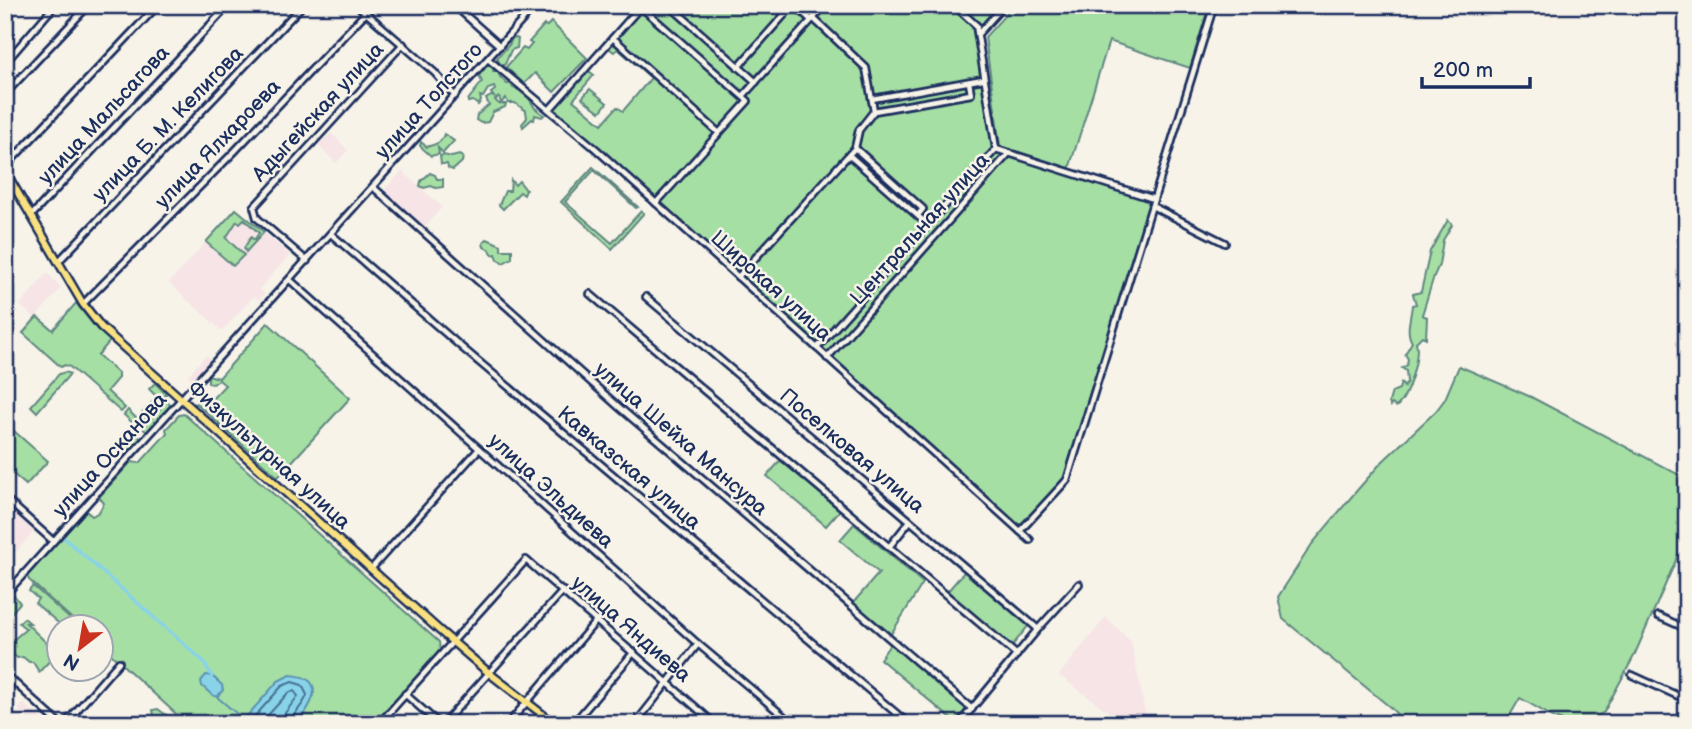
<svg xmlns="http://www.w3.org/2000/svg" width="1692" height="729" font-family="'Balsamiq Sans',sans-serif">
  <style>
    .built { fill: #f6e4e7 }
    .green { fill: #a6dfa4; stroke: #608781; stroke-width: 2 }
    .water { fill: #88d3e8; stroke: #5c91b1; stroke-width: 2 }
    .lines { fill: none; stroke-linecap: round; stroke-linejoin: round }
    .shore { stroke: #477195; stroke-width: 2 }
    .stream { stroke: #5c91b1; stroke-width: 2 }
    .canal { stroke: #88d3e8; stroke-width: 3.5 }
    .minor-casing { stroke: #1b2f5e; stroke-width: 10 }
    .major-casing { stroke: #1b2f5e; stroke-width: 11 }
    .minor { stroke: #f7f3e8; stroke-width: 4.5 }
    .major { stroke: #f9e181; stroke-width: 6 }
    .labels { text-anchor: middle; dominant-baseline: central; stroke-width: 5; stroke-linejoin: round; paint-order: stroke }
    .street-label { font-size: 21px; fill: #1b2f5e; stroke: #f7f3e8 }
  </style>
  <rect width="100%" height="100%" fill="#f7f3e8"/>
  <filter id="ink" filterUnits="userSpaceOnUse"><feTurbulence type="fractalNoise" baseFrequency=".0143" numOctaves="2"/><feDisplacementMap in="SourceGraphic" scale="14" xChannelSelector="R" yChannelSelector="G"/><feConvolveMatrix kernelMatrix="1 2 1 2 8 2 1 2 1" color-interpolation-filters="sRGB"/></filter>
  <g filter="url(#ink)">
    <g class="built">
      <path d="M331 133 348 150 336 163 318 145Z"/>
      <path d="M402 171 442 207 423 229 383 192Z"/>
      <path d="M236 209 290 255 259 289 264 294 259 300 254 296 222 331 169 283Z"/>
      <path d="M47 273 61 288 35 318 20 305Z"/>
      <path d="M206 355 211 360 193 380 188 375Z"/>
      <path d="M5 503 35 530 5 564Z"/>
      <path d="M1106 617 1131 642 1146 717 1140 724H1125L1059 675Z"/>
      <path d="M23 703 45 722 44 724H34L18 709Z"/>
    </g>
    <g class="green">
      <path d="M642 5H1004L977 35 996 149 1154 199 1067 480 1020 531 550 109 586 69 594 75 573 100 602 124 617 107 623 111 651 78 618 49 614 52 606 46Z"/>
      <path d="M1014 5H1209L1190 68 1109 41 1069 169 1000 146 985 37Z"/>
      <path d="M551 22 587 58 554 92 535 73 524 84 506 67 523 48 527 50 532 44 529 42 544 25 547 26Z"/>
      <path d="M513 37 518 39 517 48 511 50 505 64 501 66 497 58 509 45Z"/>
      <path d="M490 62 494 66 493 72H498L500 77 507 84H511L513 88 525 92 535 108 544 115 542 117 535 115 534 120 532 119 523 127 522 124 527 118 526 111 515 103H508L506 98 501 103 499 97 495 100 499 104H506L505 107 493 112 488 122 481 123 476 120 477 115 489 105 486 99 491 96 494 97 491 93 495 90 494 87 488 89 483 97 480 96 481 101 478 105 473 101 468 102V100L482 82 479 76Z"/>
      <path d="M590 89 607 103 600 112 582 98Z"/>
      <path d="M444 134 454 141 443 153 438 148 439 154 431 156 420 146 421 142 427 147C437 143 440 145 444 134Z"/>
      <path d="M443 155 452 157 459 155 463 157 462 162 453 170 448 168 447 164H441L440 156Z"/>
      <path d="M593 167 638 207 636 208 594 170 565 202 612 243 641 211 644 213 612 249 561 202Z"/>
      <path d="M430 173 435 175 437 179H443V187L436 188 431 186 424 188 420 186 421 181Z"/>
      <path d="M511 180 515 185 519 181 526 190 524 195 520 192 503 209 499 205 505 191H510Z"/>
      <path d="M236 209 264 232 246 252 244 248 251 237 254 240 259 233 244 219 240 223 237 221 226 238 244 255 233 266 206 242Z"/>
      <path d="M1448 220 1452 225 1443 240 1439 265 1434 276 1422 315 1427 317 1426 338 1422 336 1416 342C1420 356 1408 398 1396 407L1392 404 1390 406 1389 402 1392 392 1399 389 1401 383 1404 387 1407 382 1406 371 1402 368 1407 365 1408 359 1405 354 1412 342C1405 331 1411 318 1412 305L1416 304 1413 294 1421 292 1430 251Z"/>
      <path d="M487 239 501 245V250H512V258L503 263 498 259 496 254 493 255 490 250 484 247 483 243Z"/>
      <path d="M76 303 97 329 111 340 98 355 118 373V378L107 391 125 408 121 412 70 367 65 365 61 367 23 333 37 317 53 330Z"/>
      <path d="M268 323 350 398 278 477 196 403 204 393 212 399 225 385 219 380 213 384 208 383V375L219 378Z"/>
      <path d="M1459 366 1531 397 1687 479V535L1634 656 1604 712 1584 724H1570L1555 718 1520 698 1505 724H1406L1391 708 1283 619 1278 597 1312 544 1353 495 1381 463 1436 411 1445 399Z"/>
      <path d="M65 372 70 374 37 412 31 406 59 374Z"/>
      <path d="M155 383 166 394 137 427 124 415 128 410 137 419 157 397 149 389Z"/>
      <path d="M167 401 171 405 147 432 142 428Z"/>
      <path d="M184 414 439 642 440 650 374 724H187L102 646V628L81 627 29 580 27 576 86 511 92 516 99 512 104 503 99 497 131 462 140 463 167 433 166 429 179 415Z"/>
      <path d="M131 429 141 438 127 454 123 450 128 444 120 437Z"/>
      <path d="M14 431 48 461 26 485 5 467V441Z"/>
      <path d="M781 460 840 510 826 526 767 476Z"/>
      <path d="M854 524 923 583 891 634 853 603 879 573 840 540Z"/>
      <path d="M965 571 1029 625 1012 646 947 592Z"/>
      <path d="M33 586 79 627H63L35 603 38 599 29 591Z"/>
      <path d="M14 595 20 603 5 620V602Z"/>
      <path d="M24 618 30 623H26L57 653 39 672 33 662H29L23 657 17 658 5 647V640L9 636 13 640 26 629 19 623Z"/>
      <path d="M891 643 968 708 956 723 880 659Z"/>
      <path d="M158 709 178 724H146L154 715 153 710Z"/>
    </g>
    <g class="water">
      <path d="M206 675 212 676 222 685 223 690 217 697 212 695 202 686 201 681Z"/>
      <path d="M290 675C329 677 312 706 296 724H240L278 681Z"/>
    </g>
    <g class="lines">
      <g class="shore">
        <path d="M248 724 282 686 292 682 302 685 307 695C304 706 292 713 291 724"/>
        <path d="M260 724 288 693 294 691 298 696 285 713 282 724"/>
      </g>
      <path class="stream" d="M217 697 243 719"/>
      <path class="canal" d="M62 536 203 661 212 676"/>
      <defs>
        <g id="minor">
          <path d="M357 5 435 73 455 96"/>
          <path d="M454 5 500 46"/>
          <path d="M669 5 756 82"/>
          <path d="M795 5 811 20"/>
          <path d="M809 5 818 13"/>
          <path d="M954 5 977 26"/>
          <path d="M641 7 748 101 656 203"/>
          <path d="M976 25 996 149"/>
          <path d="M978 34 1004 5"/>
          <path d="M613 38 719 133"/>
          <path d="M488 59 596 149 1030 540"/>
          <path d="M5 63 55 5"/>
          <path d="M738 67 793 5"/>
          <path d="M5 94 89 5"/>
          <path d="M743 96 825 5"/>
          <path d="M872 99 983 79"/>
          <path d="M550 109 642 5"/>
          <path d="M874 111 971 94 969 82"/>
          <path d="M855 148 923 209 918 215"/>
          <path d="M996 149 1154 199"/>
          <path d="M849 155 928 225"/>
          <path d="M5 167 158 5"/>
          <path d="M373 187 620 408 972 709"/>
          <path d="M1152 206 1225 243"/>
          <path d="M31 216 229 5"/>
          <path d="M331 234 466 351 909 724"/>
          <path d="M307 261 257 218 254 207 403 44"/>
          <path d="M58 262 300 8"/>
          <path d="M738 277 855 148 859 130 874 111 866 68 813 18"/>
          <path d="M290 280 698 644 793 724"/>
          <path d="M590 294 1017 655"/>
          <path d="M646 297 1038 629"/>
          <path d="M83 304 234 152 373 5"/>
          <path d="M817 348 996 149"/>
          <path d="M827 358 1009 153"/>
          <path d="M5 498 53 541"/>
          <path d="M1020 531 1067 480 1214 5"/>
          <path d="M889 547 910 521"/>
          <path d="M1687 552 1684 558 1687 559"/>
          <path d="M371 569 479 449"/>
          <path d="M5 595 536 5"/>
          <path d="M1658 616 1687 629"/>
          <path d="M5 674 60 724"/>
          <path d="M1632 675 1687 700"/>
          <path d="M405 694 439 724"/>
          <path d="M65 724 119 662"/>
          <path d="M379 724 526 560 715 724"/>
          <path d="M443 724 563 591"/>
          <path d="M508 724 597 620"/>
          <path d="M573 724 634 652"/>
          <path d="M635 724 698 644"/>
          <path d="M959 724 1038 629 1079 584"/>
        </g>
        <path id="major" d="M5 171 83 304 101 327 439 630 489 673 555 724"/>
      </defs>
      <use href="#minor" class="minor-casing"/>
      <use href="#major" class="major-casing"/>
      <use href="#minor" class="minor"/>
      <use href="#major" class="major"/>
    </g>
  </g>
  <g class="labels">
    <g class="street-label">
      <text transform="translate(429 101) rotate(-48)">улица Толстого</text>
      <text transform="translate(318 112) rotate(-47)">Адыгейская улица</text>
      <text transform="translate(104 115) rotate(-47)">улица Мальсагова</text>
      <text transform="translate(168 124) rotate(-46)">улица Б. М. Келигова</text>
      <text transform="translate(218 144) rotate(-46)">улица Ялхароева</text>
      <text transform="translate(920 229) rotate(-48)">Центральная улица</text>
      <text transform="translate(771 286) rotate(42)">Широкая улица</text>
      <text transform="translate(681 439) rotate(41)">улица Шейха Мансура</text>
      <text transform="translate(852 451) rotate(40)">Поселковая улица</text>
      <text transform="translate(110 455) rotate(-48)">улица Осканова</text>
      <text transform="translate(269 455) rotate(42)">Физкультурная улица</text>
      <text transform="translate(629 468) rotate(40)">Кавказская улица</text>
      <text transform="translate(551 491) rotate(42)">улица Эльдиева</text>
      <text transform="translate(631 629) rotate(41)">улица Яндиева</text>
    </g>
  </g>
  <rect width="1692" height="729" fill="none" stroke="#f7f3e8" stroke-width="28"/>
  <rect x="14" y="14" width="1664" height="701" fill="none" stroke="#1b2f5e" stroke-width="2.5" filter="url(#ink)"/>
  <g transform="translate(80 648) rotate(211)"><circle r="33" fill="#f7f3e8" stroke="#9fa5b1" stroke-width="2"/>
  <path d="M0-5L12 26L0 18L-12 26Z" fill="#c8321e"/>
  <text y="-10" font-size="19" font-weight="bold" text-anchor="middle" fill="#1b2f5e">N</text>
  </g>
  <path d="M1422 77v10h108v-10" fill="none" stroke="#1b2f5e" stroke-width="3.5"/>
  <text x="1433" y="77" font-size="21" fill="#1b2f5e" stroke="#f7f3e8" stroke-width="5" paint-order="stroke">200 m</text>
</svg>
